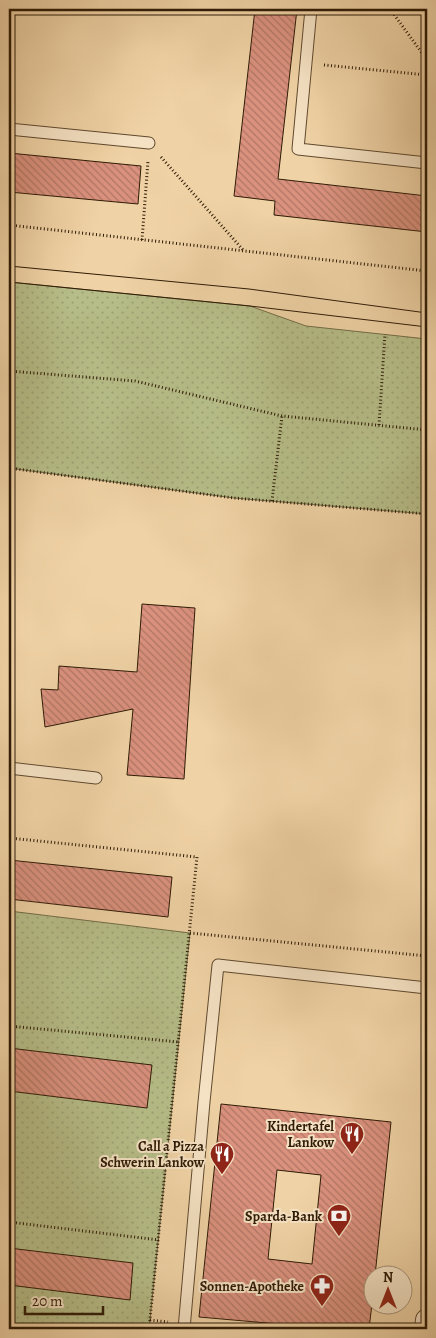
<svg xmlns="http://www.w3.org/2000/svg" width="436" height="1338" font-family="Alegreya,serif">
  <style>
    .grass { fill: url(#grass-dots); stroke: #726c47 }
    .building { fill: url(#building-back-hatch); stroke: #2f1b06; fill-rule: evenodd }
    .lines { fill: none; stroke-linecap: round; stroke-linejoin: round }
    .service-casing { stroke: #5f492e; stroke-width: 13 }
    .minor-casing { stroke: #5f492e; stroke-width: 24 }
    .path { stroke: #2f1b06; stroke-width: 3; stroke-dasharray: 1 2.5; stroke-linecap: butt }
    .service { stroke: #f5e2c4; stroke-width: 11 }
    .minor { stroke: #f5e2c4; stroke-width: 22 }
    .tram { stroke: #2f1b06; stroke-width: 1 }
    .labels { text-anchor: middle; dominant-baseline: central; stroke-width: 4; stroke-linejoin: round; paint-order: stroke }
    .poi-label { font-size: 14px; font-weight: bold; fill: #2f1b06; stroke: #f5e2c4; text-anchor: end }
  </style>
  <defs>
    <pattern id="grass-dots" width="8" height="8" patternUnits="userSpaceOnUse" patternTransform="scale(1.25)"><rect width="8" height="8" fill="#b6bd88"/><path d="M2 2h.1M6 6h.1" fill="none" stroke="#9da274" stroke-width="1.8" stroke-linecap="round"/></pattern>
    <pattern id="building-back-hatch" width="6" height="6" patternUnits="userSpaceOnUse" patternTransform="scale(1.25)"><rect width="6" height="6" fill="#da917e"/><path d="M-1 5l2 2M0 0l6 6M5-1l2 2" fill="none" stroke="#b17665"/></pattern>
  </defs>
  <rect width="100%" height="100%" fill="#efd2a5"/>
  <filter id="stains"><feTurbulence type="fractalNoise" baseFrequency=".004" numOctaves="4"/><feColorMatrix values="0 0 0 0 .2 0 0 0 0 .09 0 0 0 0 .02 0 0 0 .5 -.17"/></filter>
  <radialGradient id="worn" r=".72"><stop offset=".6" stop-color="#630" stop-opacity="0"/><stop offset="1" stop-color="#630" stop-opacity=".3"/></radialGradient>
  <g class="grass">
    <path d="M9 282 250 306 306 326 427 339V514L234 498 9 468Z"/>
    <path d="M9 911 190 933 149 1329H32L9 1327Z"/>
  </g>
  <g class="building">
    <path d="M255 9H297L278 179 427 196V232L274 215 275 201 234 196Z"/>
    <path d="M9 153 141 166 138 204 9 192Z"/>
    <path d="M142 604 195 608 184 779 127 775 133 709 45 727 41 689 58 690 59 666 137 672Z"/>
    <path d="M9 860 172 877 168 917 9 899Z"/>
    <path d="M9 1048 152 1065 147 1108 9 1091Z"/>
    <path d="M221 1104 391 1122 375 1276H374V1287L369 1329H335L199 1317ZM277 1170 321 1175 312 1264 268 1259Z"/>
    <path d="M9 1248 133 1263 130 1300 9 1285Z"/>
  </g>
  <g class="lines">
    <defs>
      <g id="service">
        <path d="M311 9 298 149 427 163"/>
        <path d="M9 129 149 143"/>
        <path d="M9 768 96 778"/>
        <path d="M184 1329 204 1102 218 965 427 988"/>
      </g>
      <path id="minor" d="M426 1329 427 1320"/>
    </defs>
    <use href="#service" class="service-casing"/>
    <use href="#minor" class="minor-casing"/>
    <g class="path">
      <path d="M390 9 427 60"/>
      <path d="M324 65 427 75"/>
      <path d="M161 157 244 251"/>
      <path d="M9 225 427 271"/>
      <path d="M142 240 148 161"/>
      <path d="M9 371 135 381 282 416 427 430"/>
      <path d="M379 425 385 334"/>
      <path d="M9 468 234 498 427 514"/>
      <path d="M272 501 282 416"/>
      <path d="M9 838 197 857 149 1329"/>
      <path d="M190 933 427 956"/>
      <path d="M9 1026 179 1042"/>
      <path d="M9 1222 159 1240"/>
      <path d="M150 1320 168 1322"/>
      <path d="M204 1325 238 1329"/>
    </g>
    <use href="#service" class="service"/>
    <use href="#minor" class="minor"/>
    <g class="tram">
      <path d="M9 266 249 289 427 313"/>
      <path d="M9 282 250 306 427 327"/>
    </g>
  </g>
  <defs>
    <symbol id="restaurant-pin" viewBox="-11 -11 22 30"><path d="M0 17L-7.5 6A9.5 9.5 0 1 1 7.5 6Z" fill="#8f2418" stroke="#f5e2c4"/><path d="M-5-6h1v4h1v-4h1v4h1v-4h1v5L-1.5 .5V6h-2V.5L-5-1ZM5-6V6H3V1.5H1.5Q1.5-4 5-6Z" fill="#fff"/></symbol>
    <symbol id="bank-pin" viewBox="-11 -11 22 30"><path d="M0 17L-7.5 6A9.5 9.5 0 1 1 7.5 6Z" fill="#8f2418" stroke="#f5e2c4"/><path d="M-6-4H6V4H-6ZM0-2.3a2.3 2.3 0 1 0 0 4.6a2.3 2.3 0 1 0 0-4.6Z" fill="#fff"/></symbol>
    <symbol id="pharmacy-pin" viewBox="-11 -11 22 30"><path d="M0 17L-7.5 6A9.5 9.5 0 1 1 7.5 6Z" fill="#8f2418" stroke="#f5e2c4"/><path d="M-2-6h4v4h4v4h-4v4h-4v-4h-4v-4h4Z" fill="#fff"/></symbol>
  </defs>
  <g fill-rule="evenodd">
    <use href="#restaurant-pin" x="338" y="1120" width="28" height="38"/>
    <use href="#restaurant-pin" x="208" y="1140" width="28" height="38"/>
    <use href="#bank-pin" x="325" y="1202" width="28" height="38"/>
    <use href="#pharmacy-pin" x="308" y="1272" width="28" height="38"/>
  </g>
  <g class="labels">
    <g class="poi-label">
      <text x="334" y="1126">Kindertafel<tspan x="334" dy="16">Lankow</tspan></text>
      <text x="204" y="1146">Call a Pizza<tspan x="204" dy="16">Schwerin Lankow</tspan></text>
      <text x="322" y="1216">Sparda-Bank</text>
      <text x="304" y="1286">Sonnen-Apotheke</text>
    </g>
  </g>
  <rect width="436" height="1338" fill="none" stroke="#efd2a5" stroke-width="30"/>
  <rect x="10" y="10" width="416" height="1318" fill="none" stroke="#2f1b06" stroke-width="2.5"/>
  <rect x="15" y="15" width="406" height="1308" fill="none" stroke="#2f1b06"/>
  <g transform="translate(388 1290)"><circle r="24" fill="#f5e2c4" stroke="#a69278"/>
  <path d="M0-4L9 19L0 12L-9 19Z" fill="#8f2418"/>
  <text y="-8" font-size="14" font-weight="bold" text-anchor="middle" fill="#2f1b06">N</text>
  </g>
  <path d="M25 1306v8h78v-8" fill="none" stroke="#2f1b06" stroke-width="2.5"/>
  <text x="32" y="1306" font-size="15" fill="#2f1b06" stroke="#f5e2c4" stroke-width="4" paint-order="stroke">20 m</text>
  <rect width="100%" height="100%" filter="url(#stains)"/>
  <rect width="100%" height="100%" fill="url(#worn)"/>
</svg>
